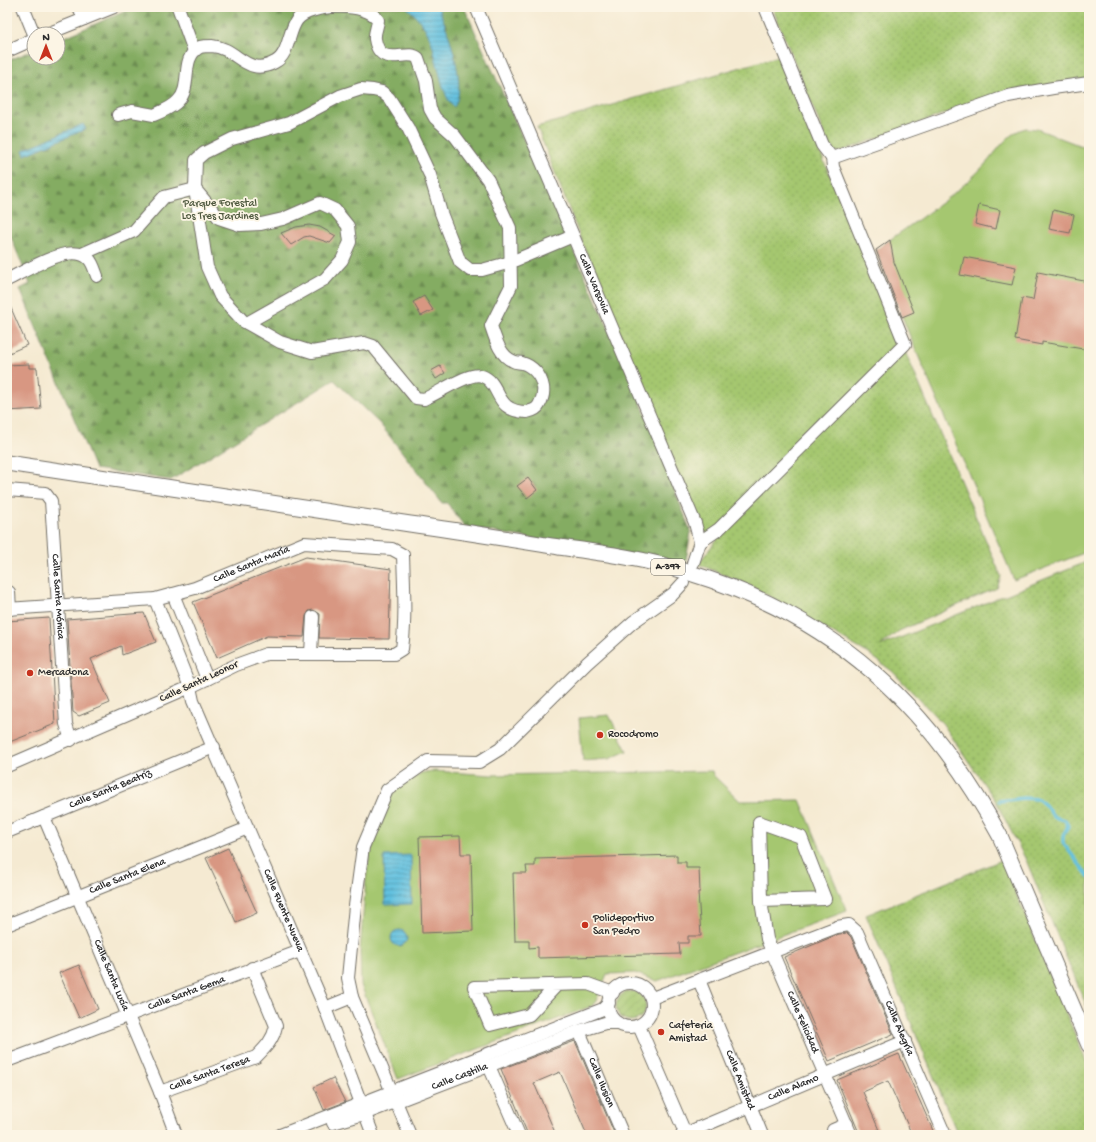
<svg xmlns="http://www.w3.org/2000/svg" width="1096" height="1142" font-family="'Gochi Hand',sans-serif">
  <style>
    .grass { fill: url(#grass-dots); stroke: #68794e }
    .forest { fill: url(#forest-firs); stroke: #586c46 }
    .garden { fill: url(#garden-furrows); stroke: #68794e }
    .pitch { fill: #a5c770; stroke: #68794e }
    .water { fill: url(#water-rules); stroke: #467685 }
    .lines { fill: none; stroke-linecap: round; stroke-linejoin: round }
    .stream { stroke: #61c0df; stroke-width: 3.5 }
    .building { fill: #d89782 }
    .minor-casing { stroke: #726e65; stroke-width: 14 }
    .major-casing { stroke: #726e65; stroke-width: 17 }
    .minor { stroke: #fff; stroke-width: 12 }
    .major { stroke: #fff; stroke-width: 15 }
    .poi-dot { fill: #c8321e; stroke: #fcf5e5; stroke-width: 1.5 }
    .labels { text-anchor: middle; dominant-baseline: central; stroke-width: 3.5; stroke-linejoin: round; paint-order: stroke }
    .shield { fill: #fcf5e5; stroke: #6a6863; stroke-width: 1 }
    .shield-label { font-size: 10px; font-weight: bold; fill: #2b2b2b }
    .park-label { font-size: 11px; fill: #505a40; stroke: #fcf5e5 }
    .street-label { font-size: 11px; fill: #2b2b2b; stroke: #fcf5e5 }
    .poi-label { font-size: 11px; fill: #2b2b2b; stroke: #fcf5e5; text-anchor: start }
  </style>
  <defs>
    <pattern id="grass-dots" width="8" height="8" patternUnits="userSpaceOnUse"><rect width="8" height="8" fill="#a5c770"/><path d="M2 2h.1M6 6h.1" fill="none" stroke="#8eab61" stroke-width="1.8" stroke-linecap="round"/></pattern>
    <pattern id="forest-firs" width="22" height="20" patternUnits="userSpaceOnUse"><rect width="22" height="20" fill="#84ac62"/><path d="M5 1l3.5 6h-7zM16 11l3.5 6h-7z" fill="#6c8c51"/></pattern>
    <pattern id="garden-furrows" width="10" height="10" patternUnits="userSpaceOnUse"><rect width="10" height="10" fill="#a5c770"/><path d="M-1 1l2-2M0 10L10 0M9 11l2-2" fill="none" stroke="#8eab61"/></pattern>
    <pattern id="water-rules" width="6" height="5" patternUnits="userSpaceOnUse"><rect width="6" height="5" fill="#61c0df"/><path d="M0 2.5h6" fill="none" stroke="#509cb5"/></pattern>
  </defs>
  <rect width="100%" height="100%" fill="#fcf5e5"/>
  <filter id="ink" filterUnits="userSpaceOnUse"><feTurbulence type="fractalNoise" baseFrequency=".025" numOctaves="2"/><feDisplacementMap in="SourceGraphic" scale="8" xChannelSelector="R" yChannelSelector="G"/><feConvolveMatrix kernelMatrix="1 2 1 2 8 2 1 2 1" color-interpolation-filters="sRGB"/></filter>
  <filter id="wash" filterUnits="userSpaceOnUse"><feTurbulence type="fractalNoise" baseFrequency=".012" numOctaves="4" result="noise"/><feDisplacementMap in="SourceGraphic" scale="16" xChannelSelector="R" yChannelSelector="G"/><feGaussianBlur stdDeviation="0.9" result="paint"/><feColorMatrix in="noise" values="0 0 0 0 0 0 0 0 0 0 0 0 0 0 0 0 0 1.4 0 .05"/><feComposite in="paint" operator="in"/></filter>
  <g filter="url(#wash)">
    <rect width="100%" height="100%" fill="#f5ead2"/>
    <g class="grass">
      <path d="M772 7H1089V79L1007 91 837 153 829 146Z"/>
      <path d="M779 56 1001 576 997 588 899 631 880 646 1089 561V1012L1026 860 995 800 943 724 892 671 869 654 755 588 698 564 718 538 702 531 582 242 537 127Z"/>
      <path d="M1002 860 1089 1068V1135H958L866 915Z"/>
    </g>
    <path class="forest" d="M135 7H464L635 387 691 532 685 565 465 527 447 503H442L380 424 334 380 171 480 95 469 20 289 30 284 7 227V61L34 50V58H58V40Z"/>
    <circle class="garden" cx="631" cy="1006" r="15"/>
    <g class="pitch">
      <path d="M1026 128 1037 129 1089 149V551L1014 580 909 334 876 250C913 222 960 194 989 160 1000 147 1009 132 1026 128Z"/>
      <path d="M609 715 627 751 609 759 583 761 579 718Z"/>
      <path d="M434 771 491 775 712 771 713 775 740 801 800 800 847 911 657 981 635 973 607 974 596 1001 592 1006 398 1079 361 985 360 952 366 879 373 833 389 793 421 773Z"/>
    </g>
    <g class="water">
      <path d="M406 7H438L439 9C448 30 468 87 454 107 443 101 436 55 431 41 426 28 418 16 406 7Z"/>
      <path d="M83 124 86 129 25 155 23 150Z"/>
      <path d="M411 855 412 904 385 905 384 856Z"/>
      <circle cx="399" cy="938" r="8"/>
    </g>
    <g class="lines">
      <path class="stream" d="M999 801 1024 798 1038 799 1045 805 1054 817 1065 820 1068 826 1063 836V843L1089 877"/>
    </g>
    <g id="blocks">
      <g class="building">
        <path d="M979 205 1000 210 996 229 975 224Z"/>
        <path d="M1053 210 1074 215 1070 233 1049 229Z"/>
        <path d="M309 225 320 227 336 236 330 243 309 236 304 237 291 245 281 233 296 227Z"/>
        <path d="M890 240 894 262 914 312 902 317 876 250Z"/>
        <path d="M964 257 1016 267 1012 285 960 275Z"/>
        <path d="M1038 272 1089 282V350L1042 342V345L1015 340 1022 298 1033 300Z"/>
        <path d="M424 296 433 310 421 316 413 302Z"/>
        <path d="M7 299 27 345 7 354Z"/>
        <path d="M29 364V368H37L41 409 7 411V365Z"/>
        <path d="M440 366 445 373 436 379 431 371Z"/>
        <path d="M528 478 537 490 527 498 517 486Z"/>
        <path d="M306 557 391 569 389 639 319 638 320 614 313 610 309 611 306 616 304 637 267 636 217 658 193 602Z"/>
        <path d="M144 613 156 642 122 655 121 646 91 659 110 703 79 716 73 712 67 619Z"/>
        <path d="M49 618 55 724 7 743V621Z"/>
        <path d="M460 836 461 854H471L473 931 422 933 419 837Z"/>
        <path d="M228 848 257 913 236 922 206 858Z"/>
        <path d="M677 855V862H686V868H699L700 892H698L701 936H688V943H679L680 954 538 958V947L529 948V941H515L513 873H527L526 866H535V859Z"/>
        <path d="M847 933 851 937 893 1034 829 1061 784 957 839 934Z"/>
        <path d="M79 965 98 1009 79 1018 59 973Z"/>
        <path d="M575 1041 615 1135H587L560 1072 534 1083 556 1135H528L501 1069Z"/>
        <path d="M899 1054 935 1135H912L888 1081 863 1092 881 1135H860L837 1080Z"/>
        <path d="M333 1078 345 1102 324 1110 314 1087Z"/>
      </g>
    </g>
  </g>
  <g filter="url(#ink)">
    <use href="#blocks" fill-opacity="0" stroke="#726e65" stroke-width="1"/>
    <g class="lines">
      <defs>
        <g id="minor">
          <path d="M23 7 34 34"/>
          <path d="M79 7 84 19"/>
          <path d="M178 7 194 51"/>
          <path id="s1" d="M476 7 695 523 700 542 693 563"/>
          <path d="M47 34 114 7"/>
          <path d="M7 51 34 39"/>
          <path d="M832 158 1008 96 1053 88 1089 83"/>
          <path d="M82 254 134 231 164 197 195 189 207 267 220 296 243 321 280 342 312 352 364 343 373 346 416 398 424 399C438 394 469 371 482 376 502 383 493 412 527 412 532 411 537 409 539 405 542 400 544 393 543 387 541 376 533 366 522 363 519 362 516 363 513 361 500 356 495 338 491 326L511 286 510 228 488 180 455 136 435 118 430 109 426 81 418 58C407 48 380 70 375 39 374 32 378 26 378 20 367 1 309 4 297 20 288 32 289 55 275 62 246 78 238 48 212 46 208 46 203 46 200 47 179 58 193 87 178 101 172 108 162 111 154 115L132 111 118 115"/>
          <path d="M7 280C26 271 71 241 89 259 93 263 95 271 97 276"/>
          <path d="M247 323 325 279 342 260 350 242 348 226 335 210 320 203 283 219 261 224 240 225 219 218 195 189 196 160 204 153 232 139 289 123 340 96 361 89 373 90 382 92 389 98 408 128 430 175 441 213 460 262 470 270H482L511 262 573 236"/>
          <path id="s2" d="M7 490 45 493 51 501 66 724 71 740"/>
          <path d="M700 542 719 529 905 344 833 167 832 158 822 145 765 7"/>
          <path d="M7 592H9L10 609"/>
          <path d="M173 594 207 679"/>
          <path id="s3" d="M155 599 190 687 193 701 325 1008 373 1135"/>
          <path id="s4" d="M7 609 155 599 195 588 304 543 392 549 403 555C404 587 406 618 402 649L394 654H266L236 665 190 687 7 766"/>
          <path d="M311 653 313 617"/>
          <path id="s5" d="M44 817 160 1092 176 1135"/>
          <path id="s6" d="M7 832 214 747"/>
          <path id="s7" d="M761 901 759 822 801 837 825 899 761 901 767 939 772 952 851 1135"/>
          <path id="s8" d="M7 925 248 828"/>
          <path id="s9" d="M699 980 762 1135"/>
          <circle cx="630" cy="1005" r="22"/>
          <path d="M557 985 529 1015 490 1025 474 987 588 984 613 993"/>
          <path id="s10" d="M652 998 837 927 849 925 857 932 945 1135"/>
          <path d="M325 1008 352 997"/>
          <path d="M639 1026 686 1135"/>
          <path id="s11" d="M579 1031 623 1135"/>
          <path id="s12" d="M7 1061 300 951"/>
          <path d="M489 1066 519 1135"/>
          <path id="s13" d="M160 1092 256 1057C266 1047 273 1040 276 1026L252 968"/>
          <path id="s14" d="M333 1123 364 1114 579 1031 605 1023H618"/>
          <path d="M833 1130 847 1124"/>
          <path d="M280 1135 603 1009 609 1003"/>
          <path d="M410 1135 352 997 348 978 355 906 363 847 387 790 428 761 479 762 500 749 587 663 633 622 673 594 683 583"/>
          <path id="s15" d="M682 1135 905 1041"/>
        </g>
        <path id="major" d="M7 463C141 483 276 504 410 524 460 531 509 539 559 547 603 553 648 559 690 573 835 617 929 705 1000 836L1089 1045"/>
      </defs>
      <use href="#minor" class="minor-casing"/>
      <use href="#major" class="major-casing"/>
      <use href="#minor" class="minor"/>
      <use href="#major" class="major"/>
    </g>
  </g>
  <g class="poi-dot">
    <circle cx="30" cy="673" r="4"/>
    <circle cx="600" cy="735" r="4"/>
    <circle cx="585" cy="925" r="4"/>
    <circle cx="661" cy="1032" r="4"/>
  </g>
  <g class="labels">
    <rect class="shield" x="651" y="559" width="34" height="16" rx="3"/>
    <g class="shield-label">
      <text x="668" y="567">A-397</text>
    </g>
    <g class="park-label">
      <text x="220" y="204">Parque Forestal<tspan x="220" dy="13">Los Tres Jardines</tspan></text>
    </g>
    <g class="street-label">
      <text stroke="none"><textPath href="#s1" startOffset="301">Calle Varsovia</textPath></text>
      <text stroke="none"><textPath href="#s4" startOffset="251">Calle Santa María</textPath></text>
      <text stroke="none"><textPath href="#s2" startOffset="144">Calle Santa Mónica</textPath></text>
      <text transform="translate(199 682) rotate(-25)">Calle Santa Leonor</text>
      <text stroke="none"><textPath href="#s6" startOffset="112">Calle Santa Beatriz</textPath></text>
      <text stroke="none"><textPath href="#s8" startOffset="130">Calle Santa Elena</textPath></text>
      <text stroke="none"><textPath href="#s3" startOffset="337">Calle Fuente Nueva</textPath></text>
      <text stroke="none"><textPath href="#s5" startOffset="172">Calle Santa Lucía</textPath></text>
      <text stroke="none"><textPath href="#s12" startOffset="192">Calle Santa Gema</textPath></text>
      <text stroke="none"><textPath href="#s7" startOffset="383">Calle Felicidad</textPath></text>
      <text stroke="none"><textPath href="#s10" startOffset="326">Calle Alegría</textPath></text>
      <text stroke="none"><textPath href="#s13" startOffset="53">Calle Santa Teresa</textPath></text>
      <text stroke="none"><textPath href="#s14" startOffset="135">Calle Castilla</textPath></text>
      <text stroke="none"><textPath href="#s9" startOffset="108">Calle Amistad</textPath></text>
      <text stroke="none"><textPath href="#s11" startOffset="56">Calle Ilusion</textPath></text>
      <text stroke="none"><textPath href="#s15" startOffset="121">Calle Alamo</textPath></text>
    </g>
    <g class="poi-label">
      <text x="38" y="673">Mercadona</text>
      <text x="608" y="735">Rocodromo</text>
      <text x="593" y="919">Polideportivo<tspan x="593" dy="13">San Pedro</tspan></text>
      <text x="669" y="1026">Cafeteria<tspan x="669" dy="13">Amistad</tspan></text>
    </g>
  </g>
  <rect width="1096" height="1142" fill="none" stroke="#fcf5e5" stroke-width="24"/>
  <g transform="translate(46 46)"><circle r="19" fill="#fcf5e5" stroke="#a8a49b"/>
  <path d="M0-3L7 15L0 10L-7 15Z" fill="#c8321e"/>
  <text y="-6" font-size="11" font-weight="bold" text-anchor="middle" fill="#2b2b2b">N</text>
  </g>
</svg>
